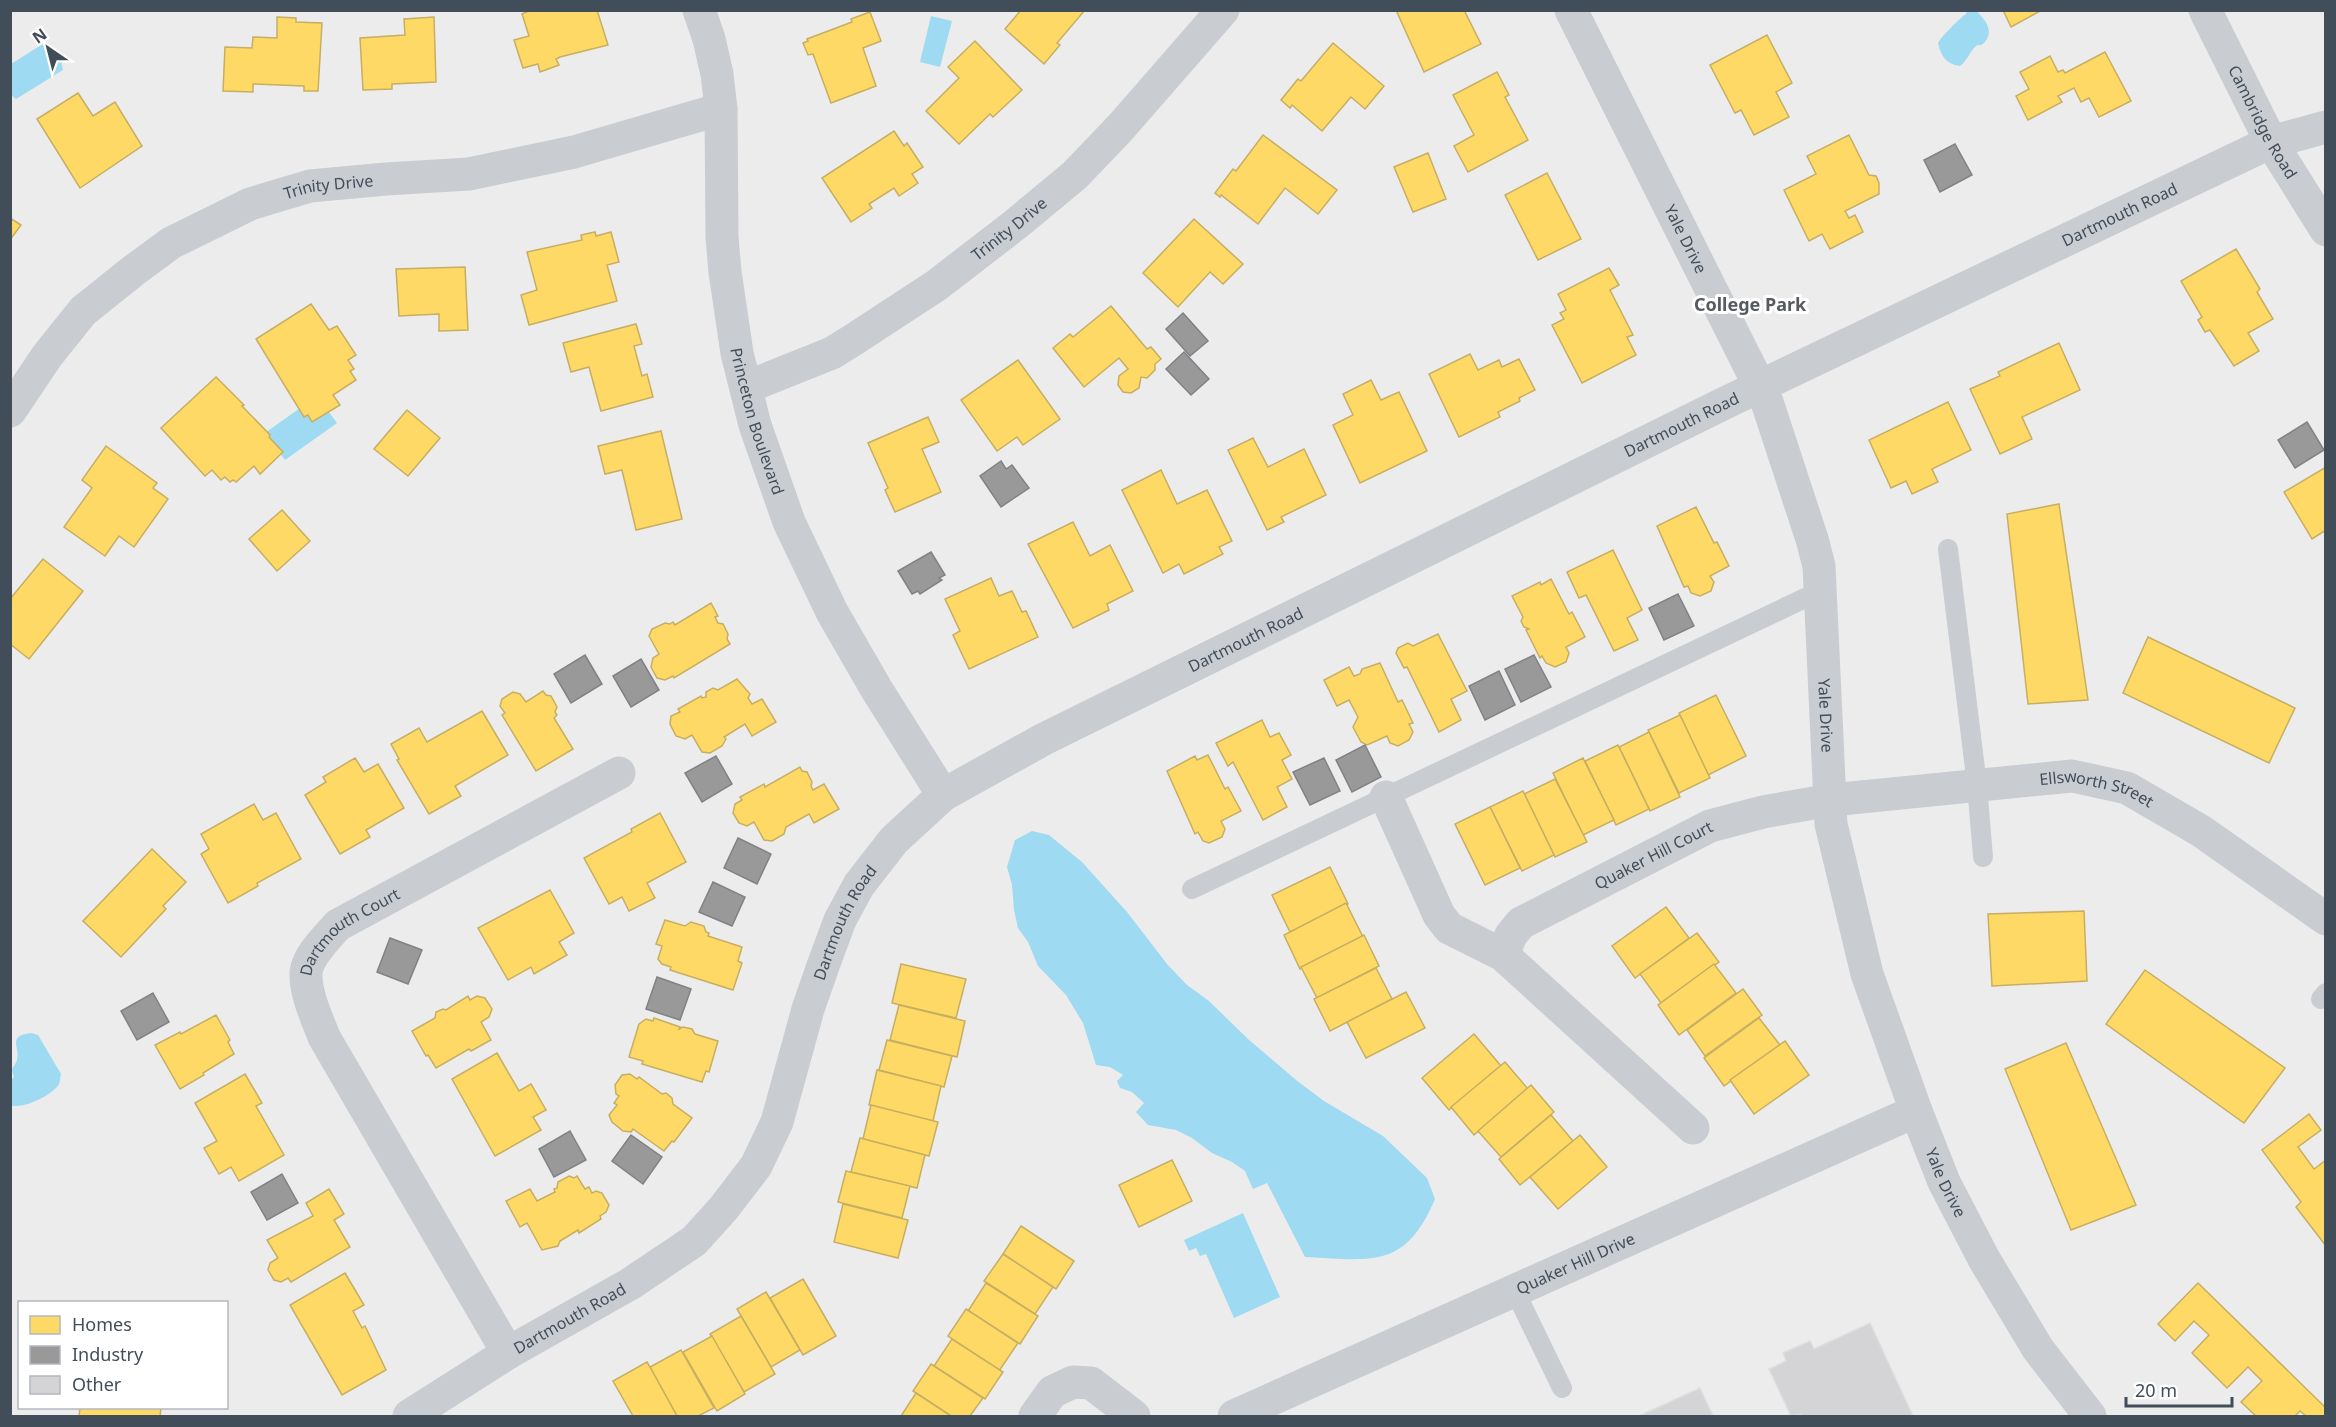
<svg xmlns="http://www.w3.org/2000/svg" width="2336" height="1427" font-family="'Noto Sans',sans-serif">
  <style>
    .water { fill: #9edaf1 }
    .homes { fill: #ffd966; stroke: #c6af62; stroke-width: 1.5 }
    .industry { fill: #999; stroke: #7f8286; stroke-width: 1.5 }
    .building { fill: #d4d4d7; stroke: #dededf; stroke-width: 1.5 }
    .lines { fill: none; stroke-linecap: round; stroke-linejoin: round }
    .service { stroke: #c9cdd1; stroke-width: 20 }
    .minor { stroke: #c9cdd1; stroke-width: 33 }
    .tertiary { stroke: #c9cdd1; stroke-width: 33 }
    .labels { text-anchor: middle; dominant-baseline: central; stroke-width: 6; stroke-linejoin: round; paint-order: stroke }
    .street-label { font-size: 16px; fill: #424d5a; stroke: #fff }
    .neighbourhood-label { font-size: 18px; font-weight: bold; fill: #575b61; stroke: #fff }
  </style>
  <rect width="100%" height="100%" fill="#edecec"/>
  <g class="water">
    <path d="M1967 11H1979L1978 13C1987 21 1994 33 1984 43 1978 48 1981 42 1975 47 1969 53 1967 61 1960 66 1946 64 1941 56 1938 43 1941 37 1961 17 1966 14Z"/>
    <path d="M931 16 952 21 940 67 920 62Z"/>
    <path d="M46 42 59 52 63 70 16 99 11 95V64Z"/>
    <path d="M317 396 337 423 285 460 265 433Z"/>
    <path d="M1032 831 1049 835 1082 862 1127 912 1167 964 1187 985 1209 1001 1248 1039 1296 1080 1324 1101 1383 1136 1427 1178 1435 1199C1405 1270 1371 1260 1305 1257L1267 1183 1253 1189 1245 1171 1232 1162 1212 1153 1192 1138 1176 1130 1148 1125 1136 1112 1144 1103 1132 1092 1120 1088 1117 1081 1123 1075 1110 1067 1096 1065 1083 1023 1066 995 1038 966 1028 942 1018 928 1014 910 1012 885 1007 867 1015 840Z"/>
    <path d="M31 1033 38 1035 61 1074C60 1078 60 1081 59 1084 53 1095 22 1110 10 1105L11 1080 14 1077 12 1070C13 1066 16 1064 17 1060 21 1048 6 1036 31 1033Z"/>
    <path d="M1243 1213 1280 1297 1234 1318 1206 1254 1200 1256 1196 1248 1189 1251 1184 1240Z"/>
  </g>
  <g class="homes">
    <path d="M531 10H597L608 45 560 57 556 59 559 65 540 72 538 64 523 68 514 40 529 36 522 14Z"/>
    <path d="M1021 10H1085L1057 43 1060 45 1044 64 1005 29Z"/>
    <path d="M1396 10H1464L1481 44 1424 72Z"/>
    <path d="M2003 10H2042L2011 27Z"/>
    <path d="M870 12 881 41 863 48 876 86 831 103 813 54 808 55 803 43 808 41 807 39 852 22 851 19Z"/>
    <path d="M277 17 296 18V22L322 23 318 91H304V86L253 84V92L223 91 225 47 252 48 253 37 277 38Z"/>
    <path d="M434 17 436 82 392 84V89L363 90 360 38 405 35 404 19Z"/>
    <path d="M1767 35 1792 83 1776 92 1789 117 1754 135 1741 110 1735 113 1710 65Z"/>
    <path d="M975 41 1022 90 993 117 990 114 959 144 926 111 959 78 948 67Z"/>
    <path d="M1333 43 1384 86 1365 109 1351 97 1322 131 1292 105 1290 108 1281 100 1298 79 1301 81Z"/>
    <path d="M2105 52 2131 101 2099 117 2089 98 2081 102 2074 88 2058 96 2062 102 2028 120 2016 96 2029 89 2020 72 2050 56 2058 72 2063 70 2065 73Z"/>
    <path d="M1497 72 1509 95 1505 97 1528 140 1468 172 1454 146 1474 135 1453 95Z"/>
    <path d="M78 93 93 116 115 102 142 146 80 188 37 119Z"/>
    <path d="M894 131 904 146 907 143 923 167 912 174 918 183 899 196 894 188 869 204 872 208 851 222 822 178Z"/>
    <path d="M1263 135 1337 190 1318 214 1285 188 1258 224 1221 195 1220 197 1215 193 1233 169 1236 171Z"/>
    <path d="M1849 135 1869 175 1876 176 1879 183V194L1845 211 1849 218 1855 215 1863 232 1830 249 1822 234 1809 241 1784 190 1816 174 1807 156Z"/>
    <path d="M1428 153 1446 199 1413 212 1394 167Z"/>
    <path d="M1547 173 1581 239 1538 260 1505 195Z"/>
    <path d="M10 218 21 225 10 240Z"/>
    <path d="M1194 219 1243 264 1223 284 1210 272 1178 307 1143 273Z"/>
    <path d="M595 232 596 236 611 232 619 262 607 265 617 301 529 325 521 295 537 290 527 252 582 240 581 235Z"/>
    <path d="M2236 249 2260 289 2257 292 2273 319 2248 333 2259 351 2234 366 2210 330 2205 332 2198 320 2202 317 2181 281Z"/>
    <path d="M465 267 468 330 439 331V314L399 316 396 269Z"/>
    <path d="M1609 268 1619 285 1610 290 1633 335 1627 337 1636 355 1582 383 1552 325 1564 319 1560 313 1566 310 1558 294Z"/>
    <path d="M311 304 329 330 337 326 356 355 348 360 354 369 350 371 356 380 333 395 340 405 312 422 308 415 304 417 256 339Z"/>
    <path d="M1111 306 1147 349 1151 347 1161 359 1155 364V370L1147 378 1141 377 1139 388 1131 393 1123 392 1118 385 1119 376 1128 369 1119 358 1084 387 1053 348 1070 334 1073 337Z"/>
    <path d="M636 324 642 344 634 346 642 376 647 374 653 397 601 411 589 367 571 372 563 343Z"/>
    <path d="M2059 343 2080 390 2022 417 2032 439 2000 454 1970 389 2000 376 1998 372Z"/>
    <path d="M1470 354 1478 370 1499 360 1502 367 1519 359 1535 390 1519 398 1520 401 1498 412 1500 417 1459 437 1429 374Z"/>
    <path d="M1018 360 1060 419 1023 445 1017 437 997 451 961 400Z"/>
    <path d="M216 377 244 405 242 406 270 435 269 437 283 452 260 474 254 466 236 482 233 480 230 482 225 477 221 480 212 470 205 476 161 428Z"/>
    <path d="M1371 380 1381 400 1399 392 1427 451 1360 483 1333 425 1353 415 1343 394Z"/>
    <path d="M1948 402 1971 450 1932 469 1938 482 1912 494 1906 481 1891 488 1869 440Z"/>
    <path d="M407 410 440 438 408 476 374 449Z"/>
    <path d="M928 417 939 442 922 449 941 492 895 512 885 490 888 488 868 443Z"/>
    <path d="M661 431 682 519 636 530 622 470 605 474 598 446Z"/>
    <path d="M1253 438 1268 467 1304 449 1326 495 1281 517 1284 522 1267 530 1228 450Z"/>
    <path d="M106 446 157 483 153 488 168 499 134 547 119 536 105 556 64 527 92 488 82 480Z"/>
    <path d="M2326 467V530L2312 539 2284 492Z"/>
    <path d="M1161 470 1177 504 1207 490 1232 541 1219 547 1223 554 1184 574 1179 564 1163 573 1122 490Z"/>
    <path d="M2059 504 2088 700 2028 704 2007 514Z"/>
    <path d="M1696 507 1714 543 1717 542 1729 566 1710 576 1714 582 1711 591 1700 596 1691 593 1688 586 1684 587 1657 526Z"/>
    <path d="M282 510 310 541 277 571 249 539Z"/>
    <path d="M1073 522 1090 556 1110 545 1133 591 1107 604 1109 610 1073 628 1028 544Z"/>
    <path d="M1613 550 1642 610 1627 618 1638 640 1614 651 1586 595 1579 598 1567 572Z"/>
    <path d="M43 559 83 591 29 659 10 644V599Z"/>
    <path d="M991 578 999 596 1012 591 1022 612 1026 611 1038 637 969 669 953 635 960 631 945 599Z"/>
    <path d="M1551 579 1569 614 1572 612 1585 637 1566 647 1569 653 1566 662 1555 667 1546 663 1542 656 1540 658 1526 630 1529 629 1524 627 1521 621 1523 617 1512 596 1540 582 1541 585Z"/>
    <path d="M711 603 718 616 715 617 718 623 723 624 728 634 727 639 730 644 674 678 673 676 665 680 657 678 651 667 653 658 659 654 649 636 652 629 665 623 670 624 673 622 675 625Z"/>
    <path d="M1438 634 1467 691 1451 699 1461 720 1439 732 1407 667 1404 668 1396 653 1398 648 1408 643 1413 646Z"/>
    <path d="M2148 637 2295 708 2269 763 2123 693Z"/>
    <path d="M1380 663 1398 702 1402 700 1413 723 1409 724 1413 732 1409 740 1398 746 1390 743 1387 736 1367 745 1361 742 1353 727 1358 717 1349 700 1337 706 1324 680 1349 667 1354 676 1360 674 1362 669Z"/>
    <path d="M737 679 750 694 748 698 752 704 762 699 776 722 752 736 745 724 724 737 726 739 722 746 710 753 702 752 692 735 685 739 676 736 670 724 671 716 680 712 678 709 701 696 702 698 706 697V692L713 688 718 690Z"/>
    <path d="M543 691 546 695 551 696 557 707 555 712 557 715 554 718 573 749 536 771 502 715 505 713 500 706 502 699 513 692 520 694 526 702Z"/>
    <path d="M1716 695 1746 756 1708 775 1679 713Z"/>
    <path d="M482 711 508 755 455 786 461 796 429 814 397 760 399 759 391 744 419 728 427 742Z"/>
    <path d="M1680 715 1710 778 1679 793 1648 730Z"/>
    <path d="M1262 720 1270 737 1279 733 1291 755 1282 760 1292 779 1277 787 1287 807 1263 820 1233 762 1228 766 1216 743Z"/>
    <path d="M1649 732 1680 797 1650 811 1619 747Z"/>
    <path d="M1618 745 1649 809 1616 825 1585 761Z"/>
    <path d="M1208 755 1225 789 1228 787 1241 811 1221 821 1225 829 1222 837 1209 843 1203 841 1198 832 1195 834 1167 771 1195 756 1197 760Z"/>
    <path d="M355 758 364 772 378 764 404 808 366 830 370 837 340 854 305 795 326 782 323 777Z"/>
    <path d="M1583 758 1614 820 1583 835 1553 773Z"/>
    <path d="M800 767 802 771 807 772 812 782 811 786 813 790 824 784 839 809 814 823 809 814 786 827 784 834 772 841 764 840 754 822 747 826 739 823 733 813 735 804 742 800 740 797 764 784 765 787Z"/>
    <path d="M1555 779 1587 842 1555 857 1524 794Z"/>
    <path d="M1523 791 1554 855 1522 871 1490 807Z"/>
    <path d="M254 804 263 820 276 813 301 859 257 883 258 886 228 903 201 854 209 849 201 834Z"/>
    <path d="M1490 807 1520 868 1485 885 1455 824Z"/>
    <path d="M660 813 686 862 647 883 655 898 629 911 622 897 609 904 584 858 632 832 631 829Z"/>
    <path d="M152 849 186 882 163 906 166 909 121 957 83 921Z"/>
    <path d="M1330 867 1348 904 1290 932 1272 895Z"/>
    <path d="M550 890 574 933 559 942 567 955 534 974 531 967 508 980 478 928Z"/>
    <path d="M1346 903 1363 937 1300 969 1284 935Z"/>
    <path d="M1666 907 1689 938 1635 978 1612 946Z"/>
    <path d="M2084 911 2087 981 1992 986 1988 914Z"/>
    <path d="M665 920 685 926 691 922 704 926 706 932 709 933 708 936 742 947 738 961 742 963 733 990 670 970 671 967 662 964 658 959 662 946 656 944Z"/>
    <path d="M1697 933 1719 962 1661 1003 1640 974Z"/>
    <path d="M1364 935 1379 966 1317 998 1301 967Z"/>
    <path d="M901 964 966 979 956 1018 892 1003Z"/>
    <path d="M1714 964 1736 993 1679 1035 1658 1005Z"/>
    <path d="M1376 968 1392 999 1330 1031 1314 999Z"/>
    <path d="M2145 970 2285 1068 2244 1123 2106 1024Z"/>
    <path d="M1743 989 1762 1015 1705 1056 1687 1030Z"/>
    <path d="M1406 992 1425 1028 1366 1058 1347 1022Z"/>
    <path d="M468 996 470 1000 477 996 485 998 492 1009 489 1017 481 1022 491 1040 471 1051 469 1049 436 1068 428 1055 426 1056 412 1031 435 1018 436 1012 443 1009 446 1010Z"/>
    <path d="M899 1005 965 1021 957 1057 890 1040Z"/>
    <path d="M216 1015 230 1040 228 1042 234 1054 203 1073 204 1075 180 1089 155 1045 180 1032 181 1034Z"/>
    <path d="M654 1018 680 1027 679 1029 683 1027 692 1029 695 1034 718 1041 709 1072 706 1071 702 1082 642 1064 643 1061 629 1057 639 1024 646 1019 653 1021Z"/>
    <path d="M1759 1018 1780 1045 1724 1086 1704 1058Z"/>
    <path d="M1474 1034 1501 1066 1449 1110 1422 1078Z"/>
    <path d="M887 1040 952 1056 944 1087 879 1070Z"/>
    <path d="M1785 1041 1809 1075 1754 1114 1730 1080Z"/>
    <path d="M2066 1043 2136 1205 2071 1230 2005 1069Z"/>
    <path d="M497 1053 519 1091 531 1084 546 1110 533 1117 541 1130 495 1156 452 1079Z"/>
    <path d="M1505 1062 1528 1089 1474 1135 1451 1107Z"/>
    <path d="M877 1070 941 1086 933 1121 869 1105Z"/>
    <path d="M245 1074 262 1103 256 1106 284 1155 239 1181 231 1167 219 1174 204 1148 217 1141 195 1103Z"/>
    <path d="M630 1074 637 1079 639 1077 662 1094 666 1093 672 1098 673 1104 692 1118 674 1142 672 1141 664 1151 633 1129 631 1132 623 1131 612 1122 609 1115 617 1105 614 1103 619 1096 616 1094 615 1085 622 1075Z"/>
    <path d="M1531 1085 1554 1112 1501 1157 1478 1131Z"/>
    <path d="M871 1105 938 1122 929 1156 863 1139Z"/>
    <path d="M2309 1114 2321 1130 2298 1147 2314 1169 2326 1160V1246L2296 1207 2301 1202 2262 1150Z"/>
    <path d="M1551 1115 1573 1141 1520 1185 1499 1159Z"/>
    <path d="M1580 1135 1607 1167 1558 1209 1530 1177Z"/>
    <path d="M860 1138 925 1155 917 1188 851 1172Z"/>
    <path d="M1172 1160 1192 1201 1139 1227 1119 1185Z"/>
    <path d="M846 1171 910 1186 902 1218 838 1202Z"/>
    <path d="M569 1176 574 1178 577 1176 585 1189 589 1187 592 1193 596 1191 602 1193 609 1205 606 1212 600 1216 601 1219 579 1233 578 1230 560 1241 558 1246 542 1250 527 1223 520 1227 506 1201 530 1189 537 1201 555 1192 554 1189 557 1188 558 1182Z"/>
    <path d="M329 1189 344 1214 334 1220 350 1247 291 1282 288 1278 281 1282 274 1280 268 1270 270 1263 278 1258 267 1240 313 1216 306 1203Z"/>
    <path d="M843 1204 908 1220 898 1258 834 1242Z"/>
    <path d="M1021 1226 1074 1261 1056 1289 1003 1254Z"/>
    <path d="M1003 1254 1053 1287 1035 1314 984 1281Z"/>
    <path d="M345 1273 364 1305 353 1311 362 1328 365 1326 386 1370 342 1395 290 1305Z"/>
    <path d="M803 1279 836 1336 803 1355 770 1298Z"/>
    <path d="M986 1283 1038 1316 1020 1344 968 1311Z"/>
    <path d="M2198 1283 2326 1408V1416H2306L2300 1411 2295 1416H2256L2241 1402 2262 1381 2248 1367 2227 1388 2192 1353 2209 1335 2194 1321 2175 1341 2158 1324Z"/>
    <path d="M766 1292 800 1350 771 1367 737 1309Z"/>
    <path d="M966 1309 1018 1343 999 1371 948 1336Z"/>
    <path d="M741 1316 775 1374 744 1392 710 1334Z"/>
    <path d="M712 1336 745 1394 717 1411 683 1352Z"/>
    <path d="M952 1339 1003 1372 985 1399 934 1366Z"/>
    <path d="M681 1350 714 1408 698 1416H677L650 1367Z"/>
    <path d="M647 1362 650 1367 677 1416H633L613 1381Z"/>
    <path d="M931 1364 983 1398 970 1416H951L913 1391Z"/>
    <path d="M916 1393 951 1416H901Z"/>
    <path d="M80 1408H161L160 1416H79Z"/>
  </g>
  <g class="industry">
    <path d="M1955 144 1972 175 1940 192 1924 160Z"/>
    <path d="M1183 313 1208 341 1190 356 1166 329Z"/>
    <path d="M1184 352 1209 379 1191 395 1166 369Z"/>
    <path d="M2307 422 2324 450 2295 468 2278 440Z"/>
    <path d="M1001 461 1006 469 1012 465 1029 488 1001 507 980 476Z"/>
    <path d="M931 552 945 575 939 578 942 580 920 594 918 591 912 594 898 571Z"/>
    <path d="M1678 594 1694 626 1664 640 1649 608Z"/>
    <path d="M585 655 602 684 571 703 554 674Z"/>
    <path d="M1534 655 1551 687 1521 702 1505 669Z"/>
    <path d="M641 659 659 690 631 707 613 676Z"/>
    <path d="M1499 671 1515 705 1485 720 1469 686Z"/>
    <path d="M1365 745 1381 777 1352 792 1336 760Z"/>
    <path d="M716 756 732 784 702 802 685 773Z"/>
    <path d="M1324 758 1340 791 1310 805 1293 772Z"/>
    <path d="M738 838 771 854 757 884 724 868Z"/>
    <path d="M713 882 745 897 732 926 699 912Z"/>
    <path d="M390 938 422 950 408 984 377 972Z"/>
    <path d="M657 977 691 989 680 1020 646 1009Z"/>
    <path d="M153 993 169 1022 137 1040 121 1011Z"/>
    <path d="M570 1131 586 1160 554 1177 539 1149Z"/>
    <path d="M631 1135 662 1157 643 1184 612 1161Z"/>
    <path d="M282 1174 298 1203 267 1220 251 1192Z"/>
  </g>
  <g class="building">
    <path d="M1870 1323 1913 1416H1803L1801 1414 1791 1416 1769 1369 1786 1361 1783 1353 1810 1341 1814 1349Z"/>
    <path d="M1700 1388 1713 1416H1639Z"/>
  </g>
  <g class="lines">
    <g class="service">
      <path d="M1948 549 1977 785 1983 857"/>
      <path d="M1192 889 1820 591"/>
      <path d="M2321 999 2326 993"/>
      <path d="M1515 1291 1562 1388"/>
    </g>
    <g class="minor">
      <path id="s1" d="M699 10 709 39 717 74 721 109 722 237 725 272 737 353 755 425 789 522 832 612 877 690 943 795"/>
      <path id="s2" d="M2205 10 2271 142 2326 230"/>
      <path id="s3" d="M747 387 832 353 853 340 937 285 1016 224 1075 175 1120 128 1223 10"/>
      <path id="s4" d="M10 411 47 356 83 311 133 271 171 243 250 204 310 186 386 179 469 174 574 152 721 109"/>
      <path d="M1386 797 1439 915 1449 928 1503 955 1693 1128"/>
      <path id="s5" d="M1503 955 1511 935 1521 923 1710 826 1763 812 1831 800 2072 776 2127 788 2201 831 2326 919"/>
      <path id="s6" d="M508 1353 324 1037C317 1018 305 994 306 972 308 956 327 937 338 925L619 773"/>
      <path id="s7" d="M409 1416 508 1353 630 1284 694 1241 723 1209 756 1166 777 1122 808 1009 823 966 840 920 859 885 894 840 943 795 1044 739 1729 401 2271 142 2326 127"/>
      <path d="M1035 1416 1052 1392 1073 1382 1091 1383 1134 1416"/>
      <path id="s8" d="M1234 1416 1916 1111"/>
    </g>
    <path class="tertiary" id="s9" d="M1571 10 1766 399 1812 539 1819 566 1831 824 1867 974 1916 1111 1944 1182 1984 1259 2038 1349 2090 1416"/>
  </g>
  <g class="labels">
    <g class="street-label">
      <text stroke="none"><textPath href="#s2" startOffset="126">Cambridge Road</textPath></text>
      <text stroke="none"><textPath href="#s4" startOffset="404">Trinity Drive</textPath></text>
      <text stroke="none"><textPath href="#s7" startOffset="2168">Dartmouth Road</textPath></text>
      <text stroke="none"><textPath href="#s3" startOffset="308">Trinity Drive</textPath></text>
      <text stroke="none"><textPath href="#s9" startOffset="256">Yale Drive</textPath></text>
      <text stroke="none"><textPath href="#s1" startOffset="418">Princeton Boulevard</textPath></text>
      <text stroke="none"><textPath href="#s7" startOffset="1682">Dartmouth Road</textPath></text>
      <text stroke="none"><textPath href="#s7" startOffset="1196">Dartmouth Road</textPath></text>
      <text stroke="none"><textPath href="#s9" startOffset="760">Yale Drive</textPath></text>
      <text stroke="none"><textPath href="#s5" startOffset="642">Ellsworth Street</textPath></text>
      <text stroke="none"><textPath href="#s5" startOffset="186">Quaker Hill Court</textPath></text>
      <text stroke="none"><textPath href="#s7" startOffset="692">Dartmouth Road</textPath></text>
      <text stroke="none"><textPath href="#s6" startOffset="495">Dartmouth Court</textPath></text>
      <text stroke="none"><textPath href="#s9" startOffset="1246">Yale Drive</textPath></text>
      <text stroke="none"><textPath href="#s8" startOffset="374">Quaker Hill Drive</textPath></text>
      <text stroke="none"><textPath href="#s7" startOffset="188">Dartmouth Road</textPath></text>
    </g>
    <g class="neighbourhood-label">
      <text x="1750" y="304">College Park</text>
    </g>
  </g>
  <rect width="2336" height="1427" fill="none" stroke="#424d5a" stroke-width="24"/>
  <rect x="18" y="1301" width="210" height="108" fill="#ffffff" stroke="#b3b8bd" stroke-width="1.5"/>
  <rect x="30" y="1316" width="30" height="18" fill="#ffd966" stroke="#b3b8bd" stroke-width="1.5"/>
  <text x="72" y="1331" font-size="18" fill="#424d5a">Homes</text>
  <rect x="30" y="1346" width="30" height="18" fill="#999999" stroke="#b3b8bd" stroke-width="1.5"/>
  <text x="72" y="1361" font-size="18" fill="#424d5a">Industry</text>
  <rect x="30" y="1376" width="30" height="18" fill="#d4d4d7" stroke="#b3b8bd" stroke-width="1.5"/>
  <text x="72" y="1391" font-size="18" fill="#424d5a">Other</text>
  <g transform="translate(48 48) rotate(325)" stroke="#ffffff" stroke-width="4.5" paint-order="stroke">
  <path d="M0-4.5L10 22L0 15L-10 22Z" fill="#424d5a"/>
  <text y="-9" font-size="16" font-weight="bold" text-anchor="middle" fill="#424d5a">N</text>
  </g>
  <path d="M2126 1397v9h106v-9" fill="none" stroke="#424d5a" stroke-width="3"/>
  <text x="2135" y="1397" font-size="18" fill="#424d5a" stroke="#ffffff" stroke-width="4.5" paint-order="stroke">20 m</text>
</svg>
